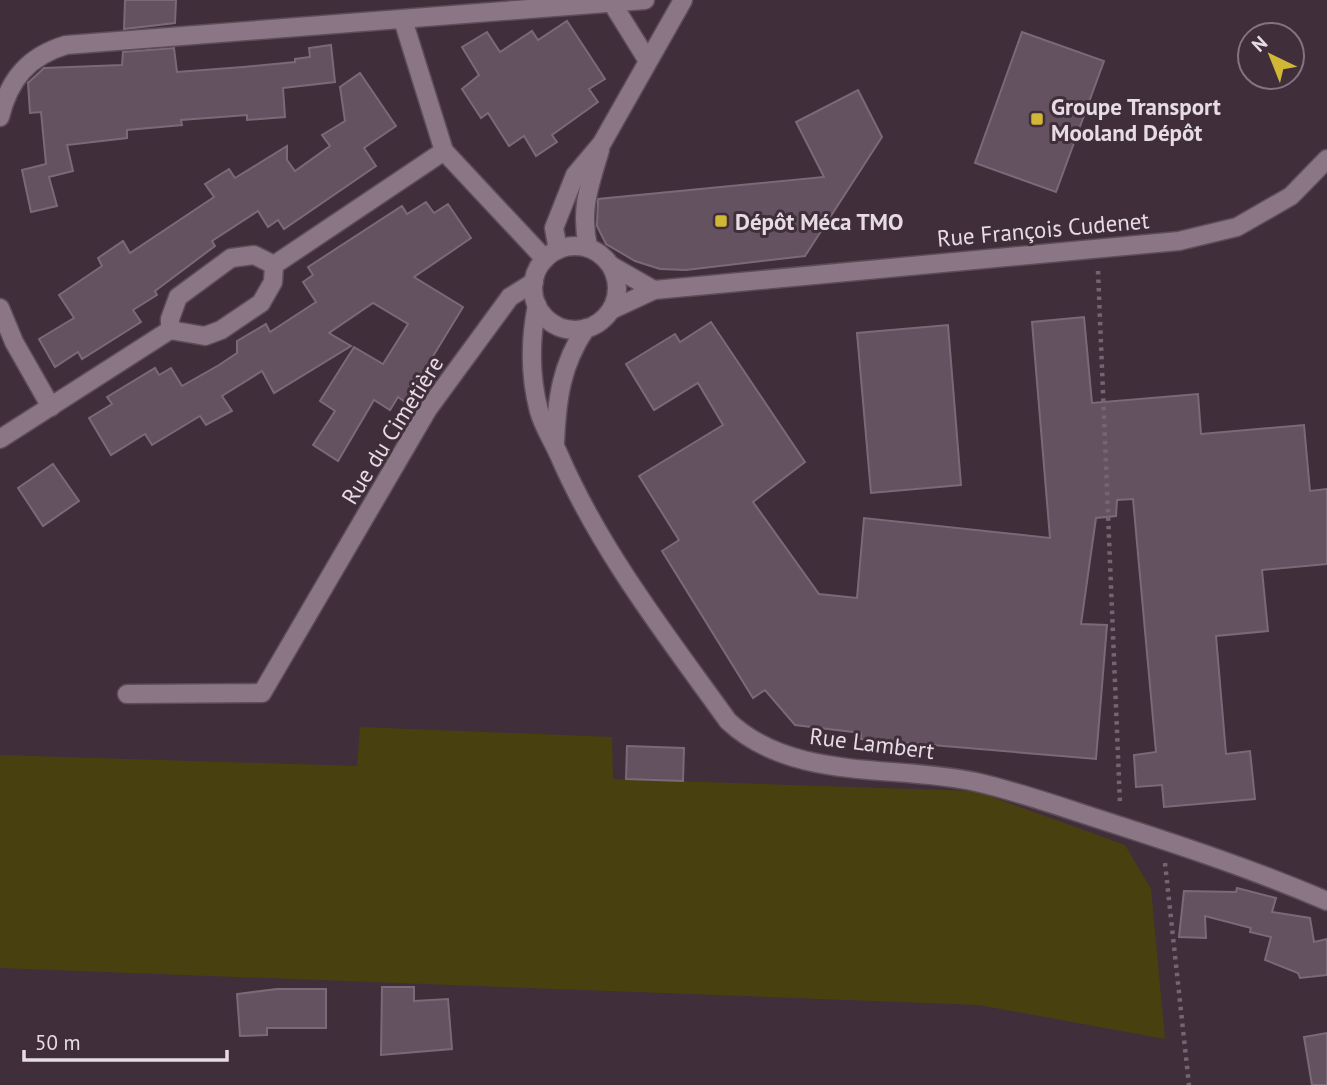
<svg xmlns="http://www.w3.org/2000/svg" width="1327" height="1085" font-family="'PT Sans',sans-serif">
  <style>
    .green { fill: #49400f }
    .building { fill: #655260; stroke: #7c6977; stroke-width: 2 }
    .lines { fill: none; stroke-linecap: round; stroke-linejoin: round }
    .minor-casing { stroke: #5c4d58; stroke-width: 21 }
    .path { stroke: #756571; stroke-width: 4.5; stroke-dasharray: 3.5 5; stroke-linecap: butt }
    .minor { stroke: #8a7685; stroke-width: 18 }
    .poi-dot { fill: #d0b736; stroke: #402e3b; stroke-width: 2.5 }
    .labels { text-anchor: middle; dominant-baseline: central; stroke-width: 6; stroke-linejoin: round; paint-order: stroke }
    .poi-label { font-size: 23px; font-weight: bold; fill: #e7dce4; stroke: #402e3b; text-anchor: start }
    .street-label { font-size: 23px; fill: #e7dce4; stroke: #402e3b }
  </style>
  <rect width="100%" height="100%" fill="#402e3b"/>
  <path class="green" d="M360 727 612 737 613 779 976 791 1125 845 1151 889 1165 1039 979 1005 0 968V755L357 766Z"/>
  <g class="building">
    <path d="M125 0H176L175 23 124 29Z"/>
    <path d="M567 21 605 79 589 89 598 102 552 135 557 142 536 156 524 136 509 146 488 113 481 118 462 89 479 75 462 47 487 32 500 52 532 31 538 40Z"/>
    <path d="M1022 32 1104 61 1056 192 975 163Z"/>
    <path d="M331 45 335 82 283 88 285 117 247 120V115L181 120 182 125 127 130V138L67 145 73 171 49 177 57 206 31 212 22 170 46 164 41 112 30 113 28 83 44 68 122 65 123 52 174 48 177 72 243 67 295 62V59L310 57 309 48Z"/>
    <path d="M360 73 396 126 364 148 376 166 284 229 278 220 268 227 258 211 212 241 215 246 155 291 157 295 133 310 141 322 82 359 78 352 55 367 39 339 74 318 59 295 102 266 98 258 123 241 130 253 214 197 205 184 229 169 235 178 287 146V160L295 171 330 146 322 135 345 121 340 87Z"/>
    <path d="M858 90 882 137 805 256 686 270 660 269 635 261 606 244 597 226 598 199 824 177 796 122Z"/>
    <path d="M426 202 434 213 448 204 471 238 414 277 463 307 405 402 398 397 390 410 374 400 338 461 313 445 335 411 320 401 354 347 383 364 408 324 373 303 329 333 351 346 274 393 262 371 222 396 232 411 206 425 200 416 152 445 145 434 111 455 89 418 112 404 107 397 155 368 159 375 171 368 182 386 219 365 237 353V341L266 324 270 332 316 302 303 282 313 275 308 267 402 206 407 214Z"/>
    <path d="M1084 317 1092 403 1198 394 1201 434 1304 425 1310 491 1327 489V564L1262 570 1268 631 1216 636 1226 754 1250 751 1255 799 1164 807 1162 785 1136 787 1134 755 1156 752 1133 499 1117 500 1116 516 1096 518 1081 624 1107 625 1096 759 861 739V733L795 725 765 690 753 698 662 551 679 540 639 476 723 425 698 383 654 410 626 364 675 334 680 342 711 322 805 462 753 502 819 594 857 598 864 518 1050 538 1032 322Z"/>
    <path d="M948 325 961 485 871 493 857 333Z"/>
    <path d="M53 464 79 501 43 526 18 488Z"/>
    <path d="M627 746 684 748 683 781 626 779Z"/>
    <path d="M1237 888 1276 898 1272 912 1310 918 1314 942 1327 939V975L1300 978 1298 973 1265 960 1271 937 1250 932 1251 928 1205 916 1206 938 1179 937 1184 891 1236 892Z"/>
    <path d="M382 987H414V1001L448 999 452 1049 381 1055Z"/>
    <path d="M277 989H326V1028H267V1035L240 1036 237 994Z"/>
    <path d="M1327 1033V1085H1312L1304 1037Z"/>
  </g>
  <g class="lines">
    <defs>
      <g id="minor">
        <path d="M612 3 648 61"/>
        <path d="M403 20 444 151 545 259"/>
        <path d="M0 117C9 79 29 56 66 45L645 0"/>
        <circle cx="575" cy="288" r="42"/>
        <path d="M588 247C580 209 589 187 600 150"/>
        <path d="M558 250 554 228 575 175 602 143 683 0"/>
        <path d="M612 266 654 290"/>
        <path d="M537 305C530 340 530 377 539 411 543 426 553 441 559 455 601 552 667 636 728 721 793 782 894 764 976 782 1020 792 1064 808 1108 822 1182 846 1255 870 1327 901"/>
        <path d="M0 308 14 342 51 407"/>
        <path d="M611 310 654 290 1179 241 1237 227 1291 196 1327 159"/>
        <path d="M170 330V319L178 297 231 258 254 255 274 265"/>
        <path d="M0 439 170 330 205 336 221 330 261 303 273 282 274 265 444 151"/>
        <path d="M555 442C557 399 561 365 586 328"/>
        <path d="M127 694 262 693 428 409 510 297 534 282"/>
      </g>
    </defs>
    <use href="#minor" class="minor-casing"/>
    <g class="path">
      <path d="M1098 271 1120 804"/>
      <path d="M1165 863 1189 1085"/>
    </g>
    <use href="#minor" class="minor"/>
  </g>
  <g class="poi-dot">
    <rect x="1030" y="112" width="14" height="14" rx="3.5"/>
    <rect x="714" y="214" width="14" height="14" rx="3.5"/>
  </g>
  <g class="labels">
    <g class="poi-label">
      <text x="1051" y="106">Groupe Transport<tspan x="1051" dy="26">Mooland Dépôt</tspan></text>
      <text x="735" y="221">Dépôt Méca TMO</text>
    </g>
    <g class="street-label">
      <text transform="translate(1043 229) rotate(-5)">Rue François Cudenet</text>
      <text transform="translate(392 430) rotate(-58)">Rue du Cimetière</text>
      <text transform="translate(872 743) rotate(7)">Rue Lambert</text>
    </g>
  </g>
  <g transform="translate(1271 56) rotate(317)"><circle r="33" fill="#402e3b" stroke="#83747f" stroke-width="2"/>
  <path d="M0-5L12 26L0 18L-12 26Z" fill="#d0b736"/>
  <text y="-10" font-size="19" font-weight="bold" text-anchor="middle" fill="#e7dce4">N</text>
  </g>
  <path d="M24 1050v10h203v-10" fill="none" stroke="#e7dce4" stroke-width="3.5"/>
  <text x="35" y="1050" font-size="21" fill="#e7dce4" stroke="#402e3b" stroke-width="5" paint-order="stroke">50 m</text>
</svg>
